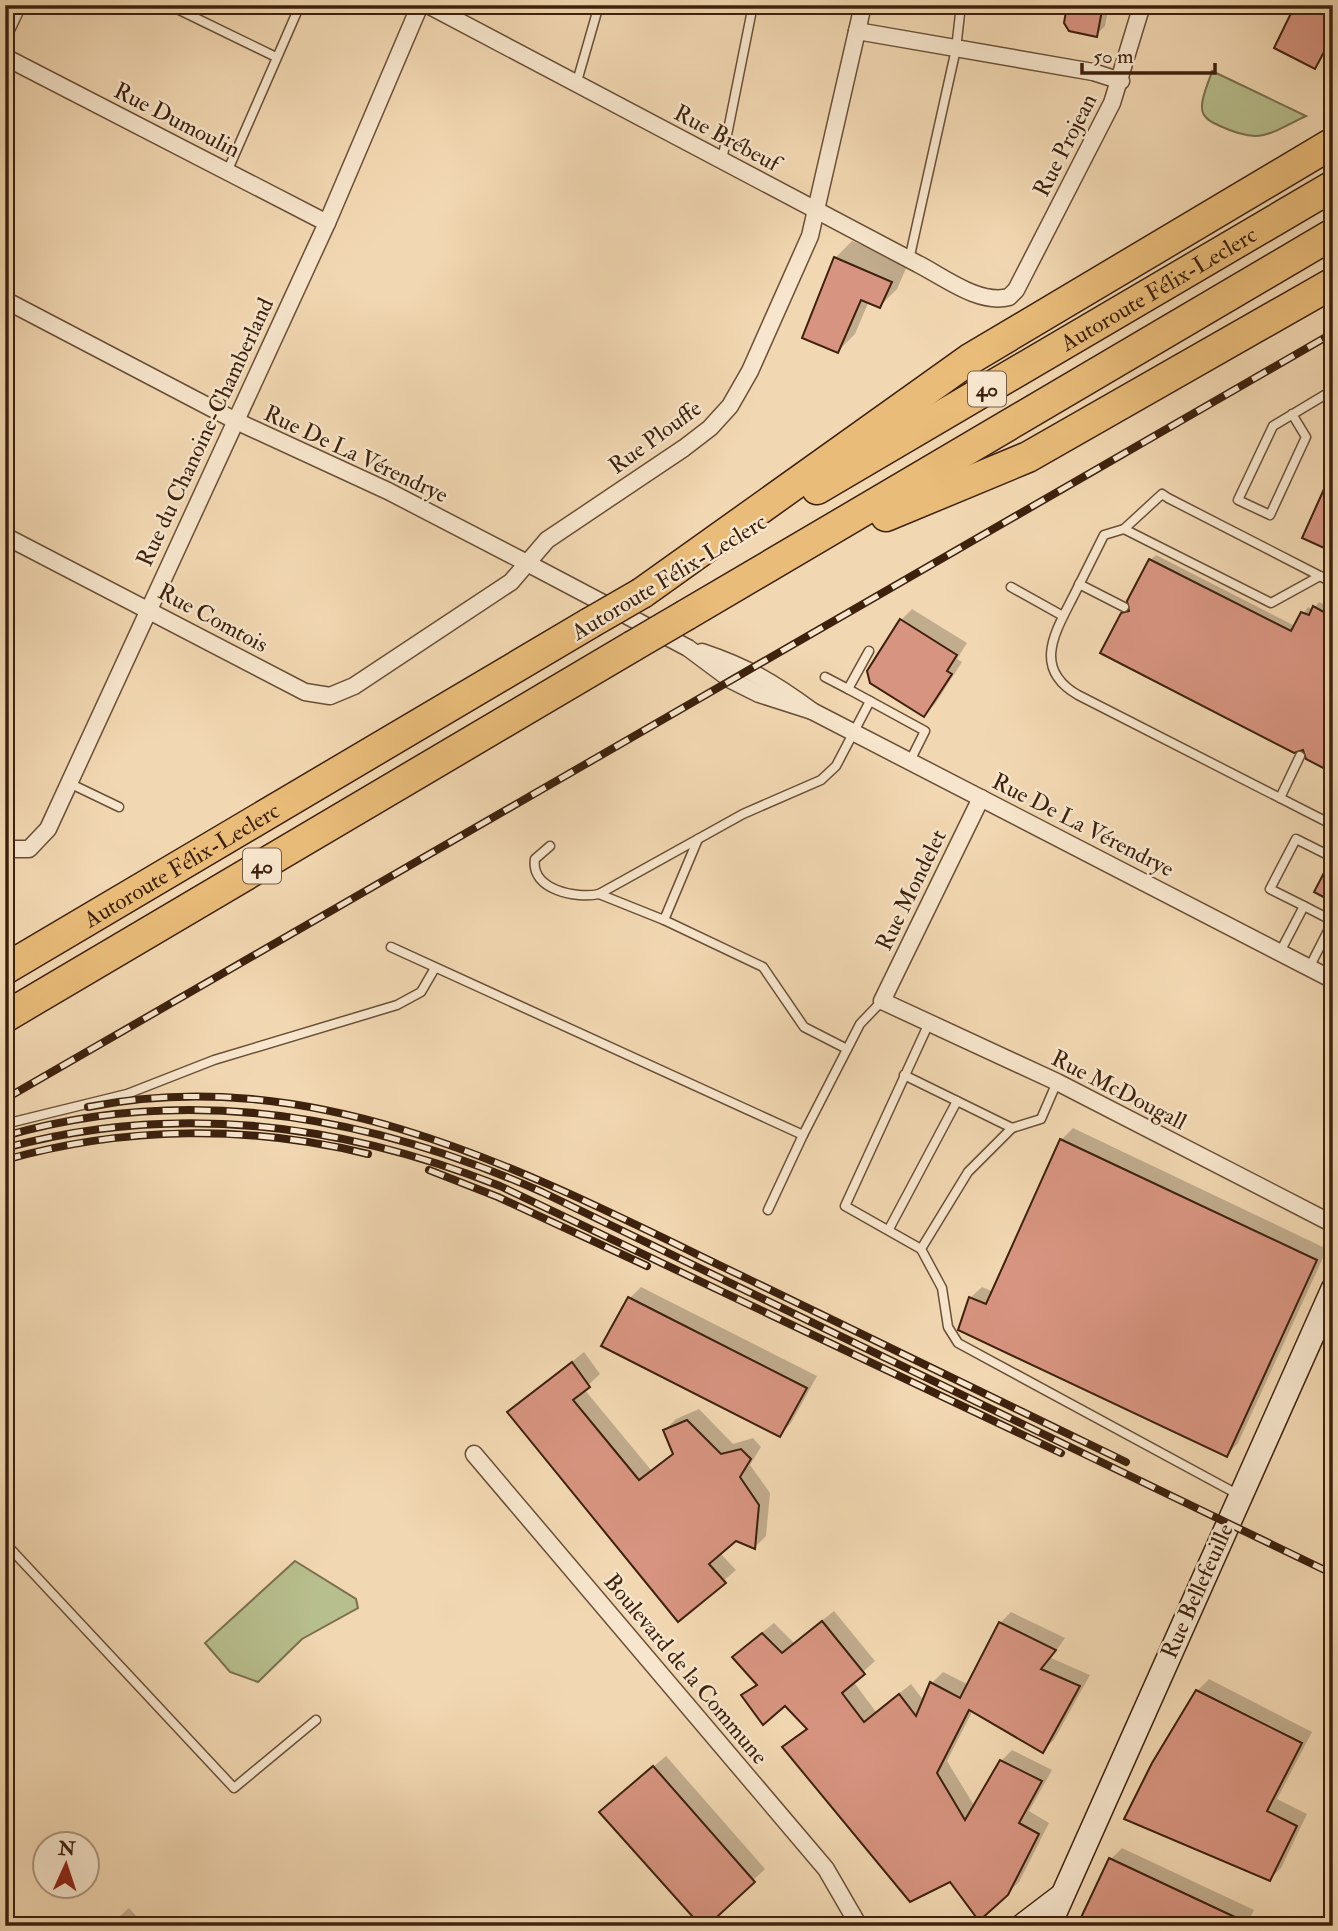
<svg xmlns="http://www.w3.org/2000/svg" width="1338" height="1931" font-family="'IM FELL Double Pica',serif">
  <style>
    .green { fill: #b8bf8e; stroke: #7a704e; stroke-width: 2 }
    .shadow { fill: #0003 }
    .building { fill: #d79480; stroke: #3d210d; stroke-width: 2 }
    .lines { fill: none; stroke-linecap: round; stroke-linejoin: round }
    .lane-casing { stroke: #6a4f36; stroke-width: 11 }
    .street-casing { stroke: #6a4f36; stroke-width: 19 }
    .secondary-casing { stroke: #3d210d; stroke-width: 26 }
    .highway-casing { stroke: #3d210d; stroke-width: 33 }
    .lane { stroke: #f7e6cd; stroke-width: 8 }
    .street { stroke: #f7e6cd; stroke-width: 16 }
    .secondary { stroke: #f7e6cd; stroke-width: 23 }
    .highway { stroke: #e9bc79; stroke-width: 30 }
    .rail-casing { stroke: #3d210d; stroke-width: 8 }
    .rail { stroke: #f7e6cd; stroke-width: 5; stroke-dasharray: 16; stroke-linecap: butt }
    .highway-bridge-casing { stroke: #3d210d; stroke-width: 33; stroke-linecap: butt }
    .highway-bridge { stroke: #e9bc79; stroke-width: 30 }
    .labels { text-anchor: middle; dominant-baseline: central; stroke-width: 5; stroke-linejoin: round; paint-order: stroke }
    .shield { fill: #f7e6cd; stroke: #755c47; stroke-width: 2 }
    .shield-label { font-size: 21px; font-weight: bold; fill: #3d210d }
    .street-label { font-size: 23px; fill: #3d210d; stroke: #f7e6cd }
  </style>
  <rect width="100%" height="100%" fill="#f2d8b2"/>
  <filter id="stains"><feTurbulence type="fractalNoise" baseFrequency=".00286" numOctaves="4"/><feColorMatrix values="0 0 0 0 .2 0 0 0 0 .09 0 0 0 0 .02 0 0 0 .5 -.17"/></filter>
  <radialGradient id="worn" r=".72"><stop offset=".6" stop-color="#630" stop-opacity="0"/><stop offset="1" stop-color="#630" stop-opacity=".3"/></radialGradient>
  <g class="green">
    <path d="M1212 71 1306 116C1268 134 1261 145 1220 126 1213 123 1202 118 1202 108 1201 97 1209 82 1212 71Z"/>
    <path d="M295 1561 356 1599 358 1608 302 1639 258 1682 230 1672 205 1643Z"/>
  </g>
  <g class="shadow">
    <path d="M1069 5H1109L1105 26 1096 35Z"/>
    <path d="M852 241 908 264 897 289 880 306 869 301 855 334 838 351 835 258Z"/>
    <path d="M1156 555 1295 626 1308 607 1313 610 1319 602 1333 609V771L1123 614 1130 608 1150 560Z"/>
    <path d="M912 609 967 643 957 659 962 662 935 704 924 715 901 620Z"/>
    <path d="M1073 1128 1327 1249 1238 1443 1227 1455 960 1330 970 1298 982 1287 994 1292 1061 1140Z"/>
    <path d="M641 1287 817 1376 791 1423 780 1435 630 1298Z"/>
    <path d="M584 1352 600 1374 584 1389 651 1470 674 1452 665 1430 676 1419 699 1409 733 1444 753 1438 761 1447 750 1465 770 1493 766 1536 755 1547 735 1539 719 1552 736 1570 678 1620 510 1412Z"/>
    <path d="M834 1611 875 1661 853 1681 876 1712 911 1684 924 1701 932 1683 943 1672 969 1685 1000 1623 1011 1612 1065 1638 1051 1658 1090 1675 1054 1740 1042 1751 973 1710 947 1761 975 1807 1001 1761 1012 1750 1052 1770 1029 1811 1049 1823 1019 1882 1006 1894 951 1880 784 1747 808 1727 785 1703 743 1695 757 1683 734 1657 745 1646 774 1623 794 1643Z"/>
    <path d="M1209 1679 1312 1732 1277 1799 1307 1814 1281 1868 1270 1879 1197 1691Z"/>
    <path d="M666 1756 765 1869 704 1926 613 1801Z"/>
    <path d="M1122 1848 1254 1910 1246 1926 1111 1859Z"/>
    <path d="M129 1908 145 1926H109Z"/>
  </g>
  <g class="building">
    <path d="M1067 5H1103L1097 37 1069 31 1064 23Z"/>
    <path d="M1295 5H1333V35L1315 69 1274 48Z"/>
    <path d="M834 257 892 282 880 308 861 300 838 353 802 338Z"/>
    <path d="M1333 469V552L1302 538Z"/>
    <path d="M1149 559 1291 631 1301 612 1309 615 1313 606 1333 617V773L1306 759 1303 750 1294 753 1100 653 1121 613 1129 611 1127 601Z"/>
    <path d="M900 619 957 655 947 671 952 674 924 717 870 683 867 671Z"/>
    <path d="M1329 863H1333V902L1314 892Z"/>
    <path d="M1060 1139 1317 1260 1227 1457 958 1330 969 1297 986 1304Z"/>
    <path d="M628 1297 807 1388 780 1437 601 1346Z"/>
    <path d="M572 1362 590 1387 573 1400 639 1480 673 1454 663 1430 687 1420 721 1454 741 1449 751 1459 740 1477 759 1505 755 1549 736 1541 709 1564 726 1583 678 1622 507 1412Z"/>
    <path d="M822 1621 865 1674 842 1693 864 1722 899 1694 916 1716 930 1682 960 1698 999 1622 1056 1650 1041 1669 1080 1686 1043 1753 969 1710 937 1773 965 1820 1000 1760 1042 1781 1019 1823 1039 1834 1008 1895 979 1921 950 1882 910 1902 782 1747 807 1729 785 1706 763 1725 741 1695 757 1685 732 1657 762 1633 782 1653Z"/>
    <path d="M1196 1690 1302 1743 1267 1811 1297 1826 1270 1881 1124 1819 1152 1763Z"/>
    <path d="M653 1766 755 1882 707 1926H701L599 1812Z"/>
    <path d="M1109 1858 1254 1926H1077Z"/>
  </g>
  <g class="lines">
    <defs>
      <g id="lane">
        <path d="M169 5 276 57"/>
        <path d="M5 41 22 5"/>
        <path d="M576 85 599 5"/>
        <path d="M722 160 753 5"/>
        <path d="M227 172 300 5"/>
        <path d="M909 260 956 49 961 5"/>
        <path d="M1292 414 1306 437 1270 515 1238 500 1273 426 1333 390"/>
        <path d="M1124 529 1104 535C1094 555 1084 575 1074 595 1056 631 1031 668 1078 695L1333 825"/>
        <path d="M1320 576 1271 603 1124 529 1162 494 1168 498 1320 576 1333 583"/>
        <path d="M1079 584 1124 607"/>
        <path d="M1011 587 1063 616"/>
        <path d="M869 651 848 689 870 701"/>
        <path d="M825 677 848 689"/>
        <path d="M69 783 119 807"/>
        <path d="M1280 798 1300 756"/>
        <path d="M550 846 535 859C530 890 577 899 599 894L743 814 821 780 836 766 870 701 925 731 910 761"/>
        <path d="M599 894 664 920 698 839"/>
        <path d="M1304 906 1270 889 1296 839 1332 857"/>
        <path d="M664 920 763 967 804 1027 847 1049"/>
        <path d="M391 947 803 1135 860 1024 882 1001"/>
        <path d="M1280 952 1304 906 1333 921 1309 968"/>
        <path d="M929 1023 845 1206 921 1249 942 1288 948 1327 958 1343 1239 1495"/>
        <path d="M904 1075 1012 1128 1041 1119 1057 1082"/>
        <path d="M5 1124 127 1094 214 1060 397 1005 421 992 435 968"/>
        <path d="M768 1210 803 1135"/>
        <path d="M889 1229 957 1101"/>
        <path d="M921 1249 968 1172 1012 1128"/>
        <path d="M5 1543 234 1788 316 1720"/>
      </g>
      <g id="street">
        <path d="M428 5 918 264C944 277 979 305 1009 297L1016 290 1112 103 1142 5"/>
        <path d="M857 31 1093 72 1121 81"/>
        <path d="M5 57 327 223"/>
        <path d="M5 300 236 421 388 491 527 563 688 648 731 680 759 694 812 711"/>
        <path d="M5 536 305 692 330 696 354 686 511 582 547 540 684 448 710 428 730 406 750 371 810 236 863 5"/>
        <path d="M702 652C747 667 774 683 812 711L1333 980"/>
        <path d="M981 798 882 1001 1057 1082 1333 1224"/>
        <path d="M5 849H29L48 829 327 223 420 5"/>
        <path d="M474 1454 826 1869 859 1926"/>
      </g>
      <g id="secondary">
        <path d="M1022 1926 1060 1897"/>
        <path d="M1049 1926 1333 1289"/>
      </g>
      <g id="highway">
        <path id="s1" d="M817 489 1333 186"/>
        <path d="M886 516 1028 457 1333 283"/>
        <path d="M642 593 970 359 1333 143"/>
        <path d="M686 615 1333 234"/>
        <path id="s2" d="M5 969 590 623"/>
        <path d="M5 1017 633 646"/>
      </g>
    </defs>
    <use href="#lane" class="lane-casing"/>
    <use href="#street" class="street-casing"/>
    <use href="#secondary" class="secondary-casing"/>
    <use href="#highway" class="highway-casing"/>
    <use href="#lane" class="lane"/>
    <use href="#street" class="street"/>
    <use href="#secondary" class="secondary"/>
    <use href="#highway" class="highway"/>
    <defs>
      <g id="rail">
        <path d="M5 1099 1333 333"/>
        <path d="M88 1107C325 1060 542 1180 748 1279 874 1340 1000 1401 1126 1462"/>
        <path d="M5 1136C187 1083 371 1116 542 1192L1333 1574"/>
        <path d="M5 1148C173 1102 340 1123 500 1186L1061 1453"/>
        <path d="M5 1160C124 1126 249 1125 368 1154"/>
        <path d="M429 1170 498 1197 647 1266"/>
      </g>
    </defs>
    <use href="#rail" class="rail-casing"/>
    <use href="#rail" class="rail"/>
    <defs>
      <g id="highway-bridge">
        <path d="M590 623 642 593"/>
        <path d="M633 646 686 615"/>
      </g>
    </defs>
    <use href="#highway-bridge" class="highway-bridge-casing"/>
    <use href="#highway-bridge" class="highway-bridge"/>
  </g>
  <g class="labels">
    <g class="shield">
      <rect x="968" y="371.5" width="38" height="35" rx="5"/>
      <rect x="243" y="848.5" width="38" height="35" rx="5"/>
    </g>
    <g class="shield-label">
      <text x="987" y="389">40</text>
      <text x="262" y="866">40</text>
    </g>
    <g class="street-label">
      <text transform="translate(177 120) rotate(27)">Rue Dumoulin</text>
      <text transform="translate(727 138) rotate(28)">Rue Brébeuf</text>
      <text transform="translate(1065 145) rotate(-63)">Rue Projean</text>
      <text stroke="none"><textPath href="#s1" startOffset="396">Autoroute Félix-Leclerc</textPath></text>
      <text transform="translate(205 432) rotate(-65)">Rue du Chanoine-Chamberland</text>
      <text transform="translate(655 437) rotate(-36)">Rue Plouffe</text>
      <text transform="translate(356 454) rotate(25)">Rue De La Vérendrye</text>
      <text transform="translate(669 577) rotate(-31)">Autoroute Félix-Leclerc</text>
      <text transform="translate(213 618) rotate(28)">Rue Comtois</text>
      <text transform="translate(1083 825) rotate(27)">Rue De La Vérendrye</text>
      <text stroke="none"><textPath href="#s2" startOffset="205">Autoroute Félix-Leclerc</textPath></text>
      <text transform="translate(911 890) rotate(-64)">Rue Mondelet</text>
      <text transform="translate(1119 1090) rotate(27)">Rue McDougall</text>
      <text transform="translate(1197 1591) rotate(-66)">Rue Bellefeuille</text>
      <text transform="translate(686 1669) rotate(50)">Boulevard de la Commune</text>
    </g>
  </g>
  <rect width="1338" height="1931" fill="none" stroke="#f2d8b2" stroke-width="28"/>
  <rect x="7" y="7" width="1324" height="1917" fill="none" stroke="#3d210d" stroke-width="3.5"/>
  <rect x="14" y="14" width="1310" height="1903" fill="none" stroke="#3d210d" stroke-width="2"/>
  <g transform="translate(66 1865) rotate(3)"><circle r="33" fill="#f7e6cd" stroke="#ad9780" stroke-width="2"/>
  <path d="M0-5L12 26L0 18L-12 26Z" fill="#8f2418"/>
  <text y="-10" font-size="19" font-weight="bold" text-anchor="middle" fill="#3d210d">N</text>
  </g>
  <path d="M1082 63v10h133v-10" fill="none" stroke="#3d210d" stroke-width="3.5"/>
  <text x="1093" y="63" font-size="21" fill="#3d210d" stroke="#f7e6cd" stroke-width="5" paint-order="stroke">50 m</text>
  <rect width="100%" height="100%" filter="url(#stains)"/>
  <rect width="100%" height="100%" fill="url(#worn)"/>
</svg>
